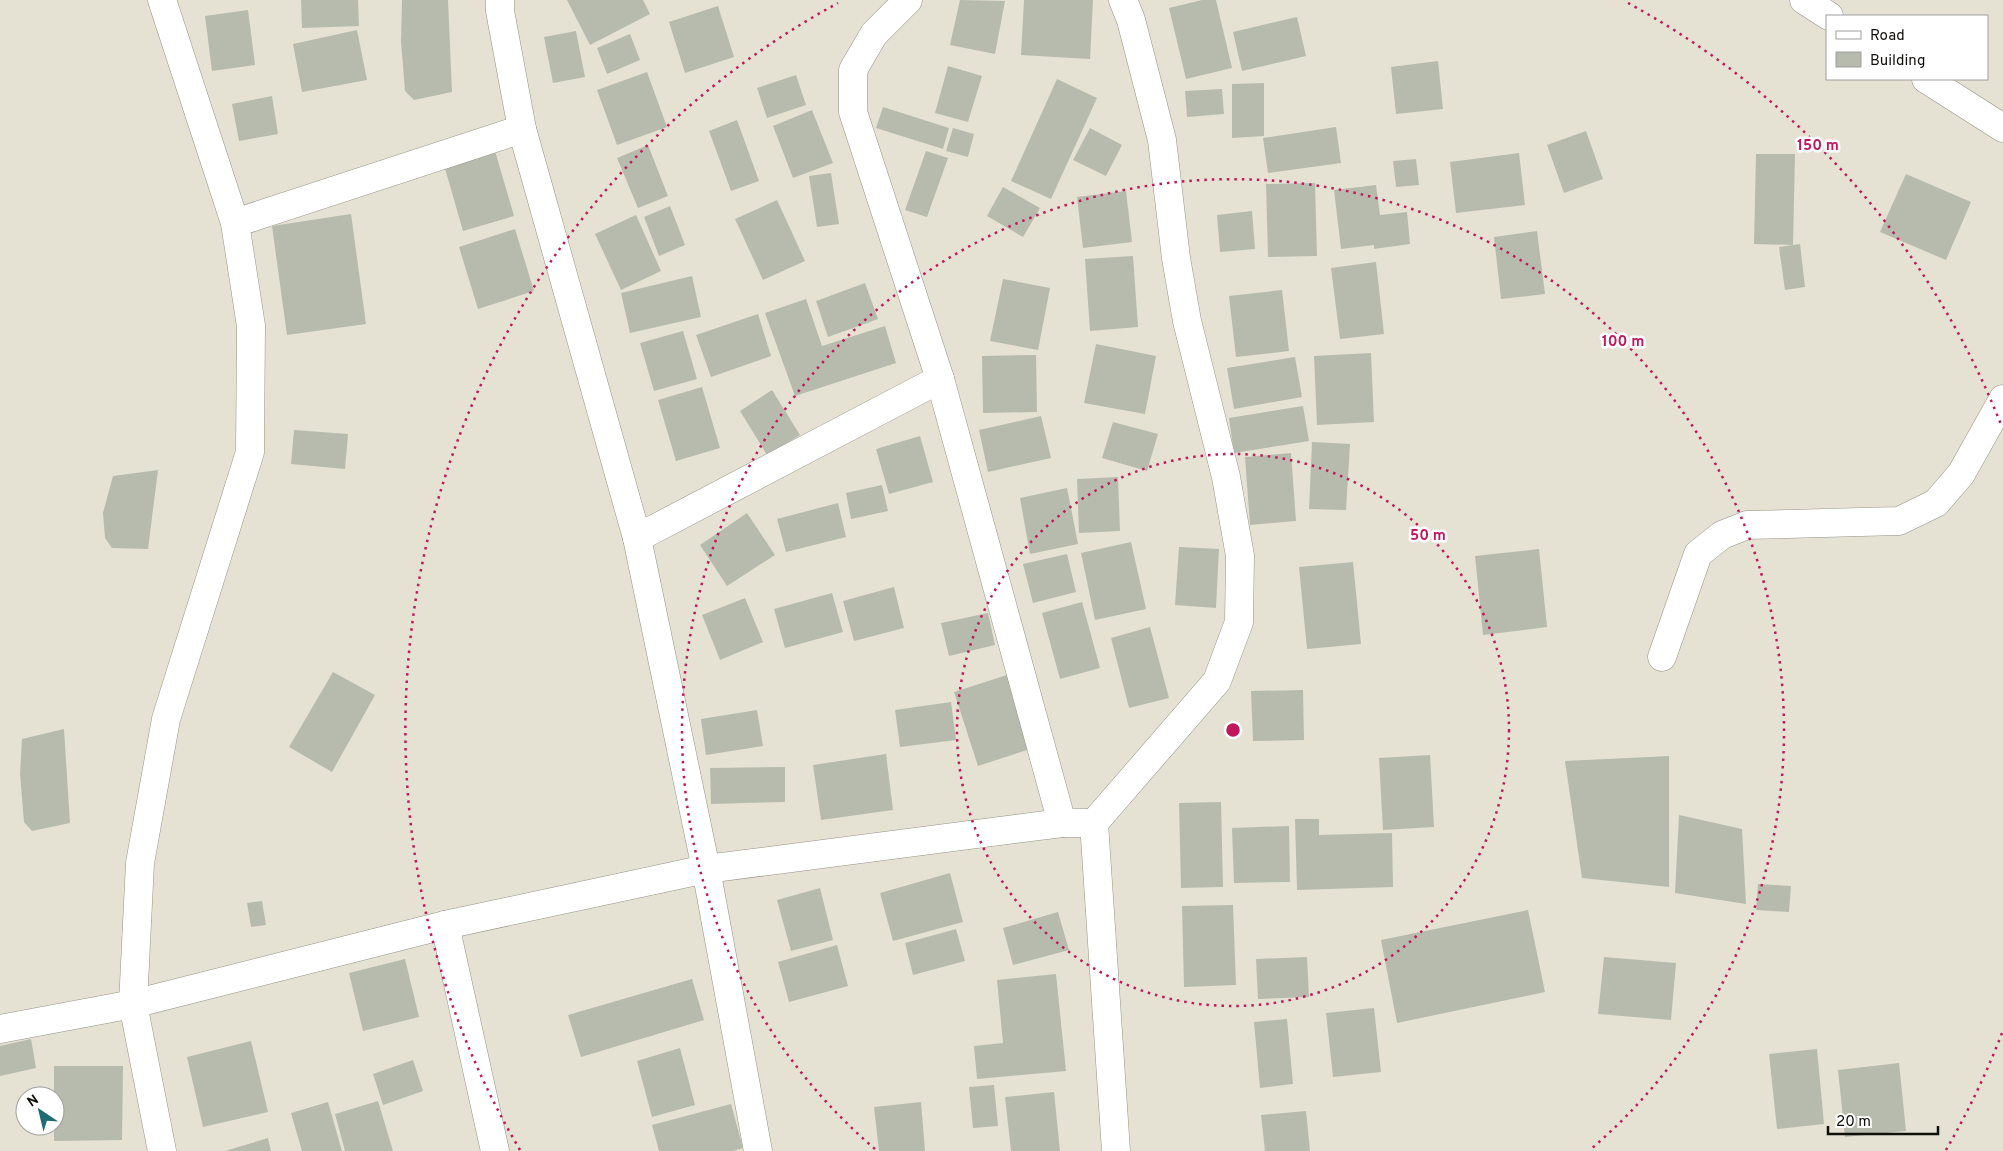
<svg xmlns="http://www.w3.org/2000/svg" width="2003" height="1151" font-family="Overpass,sans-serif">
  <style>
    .building { fill: #b7bbad }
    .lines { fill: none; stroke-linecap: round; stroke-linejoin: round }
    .minor-casing { stroke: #959386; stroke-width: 29 }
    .minor { stroke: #fff; stroke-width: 28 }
    .ring { fill: none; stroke: #c2185b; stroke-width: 2.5; stroke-dasharray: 2.5 5 }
    .centre { fill: #c2185b; stroke: #fff; stroke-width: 2.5 }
    .ring-label { font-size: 15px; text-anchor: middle; font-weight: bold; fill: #c2185b; stroke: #fff; stroke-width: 5; stroke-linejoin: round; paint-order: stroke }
  </style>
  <rect width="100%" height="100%" fill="#e5e2d4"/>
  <g class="building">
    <path d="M301 0H358L359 26 302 28Z"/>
    <path d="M402 0H448L452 92 414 100 405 91 401 42Z"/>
    <path d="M567 0H643L650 14 590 45Z"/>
    <path d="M960 0 1005 1 995 54 950 45Z"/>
    <path d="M1024 0H1093L1090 59 1021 55Z"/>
    <path d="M1202 0H1216L1232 68 1186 79 1169 8Z"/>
    <path d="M718 6 734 57 685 73 669 22Z"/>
    <path d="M248 10 255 65 212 71 205 16Z"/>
    <path d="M1297 17 1306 56 1242 71 1233 32Z"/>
    <path d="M357 30 367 80 302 92 293 44Z"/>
    <path d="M576 31 585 77 553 83 544 37Z"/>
    <path d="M630 34 640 60 607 74 597 48Z"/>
    <path d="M1438 61 1443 109 1396 114 1391 67Z"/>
    <path d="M948 66 982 76 968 122 935 113Z"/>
    <path d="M647 72 667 127 617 145 597 90Z"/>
    <path d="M796 75 806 105 767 118 757 88Z"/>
    <path d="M1057 79 1097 98 1051 199 1011 181Z"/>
    <path d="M1264 83V136L1232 138V84Z"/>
    <path d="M1222 89 1224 114 1187 117 1185 91Z"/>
    <path d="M272 96 278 134 239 141 232 104Z"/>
    <path d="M883 107 949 128 943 149 876 128Z"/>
    <path d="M812 110 833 163 793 178 773 126Z"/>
    <path d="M737 120 759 181 731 191 709 131Z"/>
    <path d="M1336 127 1341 163 1268 173 1263 138Z"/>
    <path d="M953 128 974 134 968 157 946 151Z"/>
    <path d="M1090 128 1122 145 1106 176 1073 160Z"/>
    <path d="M1586 131 1603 179 1564 193 1547 145Z"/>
    <path d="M648 145 668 196 638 208 617 158Z"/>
    <path d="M495 151 514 216 463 231 444 165Z"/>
    <path d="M926 151 948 158 927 217 905 210Z"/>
    <path d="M1519 153 1525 205 1456 213 1450 162Z"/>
    <path d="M1756 154H1795L1793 245 1754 244Z"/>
    <path d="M1416 159 1419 185 1396 187 1393 161Z"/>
    <path d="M831 173 839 224 817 227 809 176Z"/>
    <path d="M1906 174 1971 202 1946 260 1880 232Z"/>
    <path d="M1315 183 1317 256 1268 257 1266 184Z"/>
    <path d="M1376 185 1380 215 1407 212 1410 244 1374 249V245L1341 249 1334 190Z"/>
    <path d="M1003 187 1040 208 1023 237 987 216Z"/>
    <path d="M1126 191 1132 242 1083 248 1077 197Z"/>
    <path d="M777 200 805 261 763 280 735 219Z"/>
    <path d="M670 206 685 245 659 256 644 217Z"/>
    <path d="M1252 211 1255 249 1220 252 1217 215Z"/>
    <path d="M351 214 366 324 287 335 272 226Z"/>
    <path d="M636 215 661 271 621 290 595 234Z"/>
    <path d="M515 229 534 291 478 309 459 247Z"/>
    <path d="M1537 231 1545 294 1501 299 1494 237Z"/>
    <path d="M1800 244 1805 287 1785 290 1779 247Z"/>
    <path d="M1133 256 1138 327 1090 331 1085 259Z"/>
    <path d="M1376 262 1384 334 1340 339 1331 268Z"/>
    <path d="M692 276 701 317 630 333 621 293Z"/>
    <path d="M1003 279 1050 288 1038 350 990 341Z"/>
    <path d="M865 283 878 319 828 337 816 301Z"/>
    <path d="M1282 290 1289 351 1236 357 1229 296Z"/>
    <path d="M806 299 822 346 885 326 896 363 795 396 765 313Z"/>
    <path d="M758 314 771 356 711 377 696 335Z"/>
    <path d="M683 331 697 379 654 391 640 343Z"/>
    <path d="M1096 344 1156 356 1145 414 1084 403Z"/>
    <path d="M1371 353 1374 422 1317 425 1314 356Z"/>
    <path d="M1036 355 1037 412 983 413 982 356Z"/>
    <path d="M1295 357 1302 397 1234 409 1227 368Z"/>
    <path d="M702 387 720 448 676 461 658 400Z"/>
    <path d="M772 390 800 435 767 455 740 411Z"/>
    <path d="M1303 406 1309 441 1234 453 1229 418Z"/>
    <path d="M1041 416 1051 458 988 472 979 430Z"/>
    <path d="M1113 422 1158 434 1147 471 1102 458Z"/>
    <path d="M294 430 348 434 345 469 291 464Z"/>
    <path d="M920 436 933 482 889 494 876 449Z"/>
    <path d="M1312 442 1350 444 1346 510 1309 509Z"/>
    <path d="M1291 453 1296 521 1250 525 1245 457Z"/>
    <path d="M158 470 148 549 112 548 105 538 103 513 113 476Z"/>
    <path d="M1118 477 1120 531 1079 533 1077 479Z"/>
    <path d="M882 485 888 511 851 519 846 493Z"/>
    <path d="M1067 488 1078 544 1030 554 1020 498Z"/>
    <path d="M838 503 846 537 786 552 777 519Z"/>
    <path d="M747 513 775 555 727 586 700 545Z"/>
    <path d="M1131 542 1146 609 1095 620 1081 553Z"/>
    <path d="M1179 547 1219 549 1216 608 1175 605Z"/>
    <path d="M1539 549 1547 627 1483 635 1475 556Z"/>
    <path d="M1067 554 1076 592 1033 603 1023 564Z"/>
    <path d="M1353 562 1361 644 1307 649 1299 567Z"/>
    <path d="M894 587 904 628 854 641 843 601Z"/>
    <path d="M832 593 843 632 785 648 774 609Z"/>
    <path d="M745 598 763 642 720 660 702 615Z"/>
    <path d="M1082 602 1100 668 1060 679 1042 613Z"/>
    <path d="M988 613 995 645 949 656 941 623Z"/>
    <path d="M1150 627 1169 698 1129 708 1111 638Z"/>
    <path d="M333 672 375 695 332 772 289 747Z"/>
    <path d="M1007 675 1030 749 978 766 954 692Z"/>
    <path d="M1303 690 1304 740 1253 741 1251 691Z"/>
    <path d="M951 702 956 740 900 747 895 710Z"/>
    <path d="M757 710 763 746 706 755 701 719Z"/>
    <path d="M64 729 70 823 32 831 24 822 20 774 22 739Z"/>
    <path d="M886 754 893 810 821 820 813 765Z"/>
    <path d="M1430 755 1434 827 1383 830 1379 758Z"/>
    <path d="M1669 756V887L1582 878 1565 761Z"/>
    <path d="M785 767V802L711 804 710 768Z"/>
    <path d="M1221 802 1223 887 1181 888 1179 803Z"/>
    <path d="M1679 815 1742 829 1746 904 1675 893Z"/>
    <path d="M1295 819H1319V835L1392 833 1393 887 1297 890Z"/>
    <path d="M1289 826 1290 882 1234 883 1232 828Z"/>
    <path d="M950 873 963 922 893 941 880 893Z"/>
    <path d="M1758 884 1791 886 1789 912 1756 910Z"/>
    <path d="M820 888 833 940 791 951 777 900Z"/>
    <path d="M262 901 266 925 251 927 247 903Z"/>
    <path d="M1233 905 1236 985 1184 987 1182 906Z"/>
    <path d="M1528 910 1545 992 1397 1023 1381 940Z"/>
    <path d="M1058 912 1069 950 1013 965 1003 928Z"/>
    <path d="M956 929 965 961 913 975 905 943Z"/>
    <path d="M837 945 848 986 789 1002 778 962Z"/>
    <path d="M1307 957 1309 997 1258 999 1256 959Z"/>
    <path d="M1604 957 1676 963 1671 1020 1598 1014Z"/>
    <path d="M405 959 419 1017 363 1031 349 973Z"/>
    <path d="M1056 974 1066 1071 977 1079 974 1046 1003 1043 997 980Z"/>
    <path d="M692 979 704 1020 581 1057 568 1015Z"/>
    <path d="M1374 1008 1381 1072 1333 1077 1326 1013Z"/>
    <path d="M1287 1019 1293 1084 1260 1088 1254 1022Z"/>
    <path d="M31 1039 36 1068 0 1076V1046Z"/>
    <path d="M251 1041 268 1112 203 1127 187 1057Z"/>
    <path d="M680 1048 695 1105 652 1117 637 1061Z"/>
    <path d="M1817 1049 1824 1124 1777 1129 1769 1054Z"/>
    <path d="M413 1060 423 1091 383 1105 373 1074Z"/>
    <path d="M1899 1063 1906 1131 1845 1137 1838 1070Z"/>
    <path d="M54 1066H123L122 1140 54 1141Z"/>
    <path d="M994 1085 998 1126 973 1128 969 1087Z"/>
    <path d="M1054 1092 1060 1151H1011L1005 1097Z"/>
    <path d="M378 1101 393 1151H345L335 1114Z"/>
    <path d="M328 1102 342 1151H302L291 1113Z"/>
    <path d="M921 1102 925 1151H879L874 1107Z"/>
    <path d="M731 1104 743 1148 733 1151H659L652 1125Z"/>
    <path d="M1306 1111 1310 1151H1265L1261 1115Z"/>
    <path d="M268 1138 271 1151H225Z"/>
  </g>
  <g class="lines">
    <defs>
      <g id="minor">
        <path d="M162 0 235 223 251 326 250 452 166 719 140 863 133 1004 162 1151"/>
        <path d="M500 0V11L522 129 637 538 706 869 758 1151"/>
        <path d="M908 0 874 34 853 70V112L940 379 1062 823"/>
        <path d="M1804 0 1829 16"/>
        <path d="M1926 79 2003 128"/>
        <path d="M235 223 522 129"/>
        <path d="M637 538 940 379"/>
        <path d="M1662 657 1698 554 1722 535 1747 525 1899 521 1936 503 1961 474 2003 399"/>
        <path d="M445 925 495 1151"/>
        <path d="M0 1029 133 1004 445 925 706 869 1062 823H1094"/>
        <path d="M1116 1151 1094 823 1217 681 1239 622 1240 556 1226 477 1187 321 1176 258 1162 140 1131 20 1123 0"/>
      </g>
    </defs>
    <use href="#minor" class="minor-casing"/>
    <use href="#minor" class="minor"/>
  </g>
  <g class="ring">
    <circle cx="1233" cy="730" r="276"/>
    <path d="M875 1149A551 551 0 1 1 1591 1149"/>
    <path d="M2002 1033A827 827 0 0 1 1946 1150M520 1150A827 827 0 0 1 838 3M1628 3A827 827 0 0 1 2002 427"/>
  </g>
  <circle cx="1233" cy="730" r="8" class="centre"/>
  <g class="ring-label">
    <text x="1818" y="150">150 m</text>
    <text x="1623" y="346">100 m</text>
    <text x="1428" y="540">50 m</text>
  </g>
  <rect x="1826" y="15" width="162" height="65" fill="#ffffff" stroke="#9f9f9d"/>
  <rect x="1836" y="31" width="25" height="8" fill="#ffffff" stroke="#9f9f9d"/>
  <text x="1870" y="40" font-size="15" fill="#100f0a">Road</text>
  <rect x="1836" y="52" width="25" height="15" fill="#b7bbad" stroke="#9f9f9d"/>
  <text x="1870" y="65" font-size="15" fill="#100f0a">Building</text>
  <g transform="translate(40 1111) rotate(325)"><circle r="24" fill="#ffffff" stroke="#9f9f9d"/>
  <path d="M0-4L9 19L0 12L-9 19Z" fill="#216c73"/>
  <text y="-8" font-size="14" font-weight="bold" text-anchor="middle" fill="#100f0a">N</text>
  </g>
  <path d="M1828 1126v8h110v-8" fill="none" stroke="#100f0a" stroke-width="2.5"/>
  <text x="1836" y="1126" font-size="15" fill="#100f0a" stroke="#ffffff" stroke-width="4" paint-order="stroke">20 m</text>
</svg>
